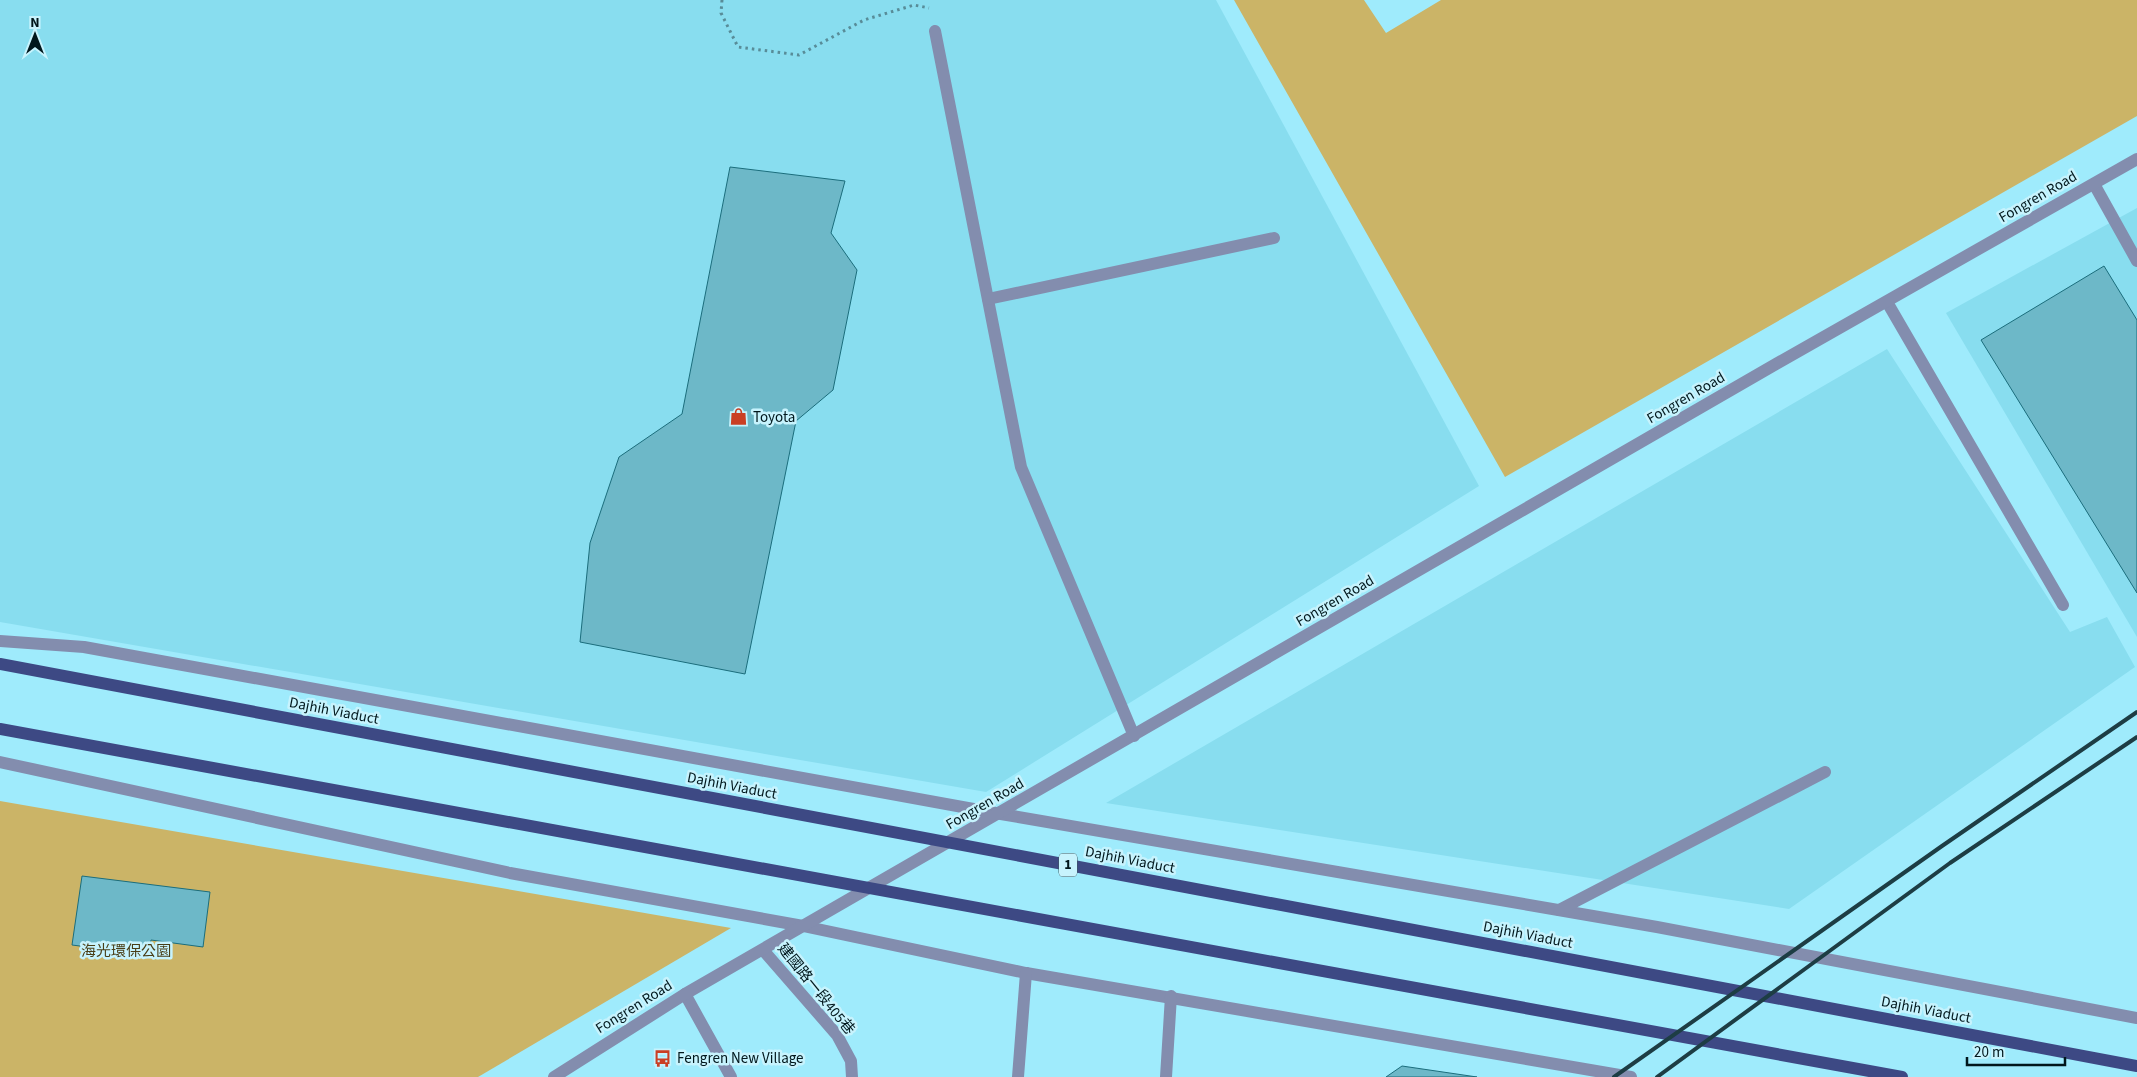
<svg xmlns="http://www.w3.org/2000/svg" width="2137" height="1077" font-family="'Source Sans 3','Noto Sans TC',sans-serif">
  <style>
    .built { fill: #88ddef }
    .green { fill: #cbb467 }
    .building { fill: #6db8c8; stroke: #1b6d7c }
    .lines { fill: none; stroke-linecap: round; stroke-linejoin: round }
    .path { stroke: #588c98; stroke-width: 3; stroke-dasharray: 2.5 4; stroke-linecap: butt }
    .minor { stroke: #838dae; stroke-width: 12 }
    .major { stroke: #3d4984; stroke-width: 12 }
    .rail { stroke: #1d3d44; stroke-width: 4 }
    .labels { text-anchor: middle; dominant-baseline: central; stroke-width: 5; stroke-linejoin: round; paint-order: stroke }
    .shield { fill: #c7f3fd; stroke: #3c5960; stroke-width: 1 }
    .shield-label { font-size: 14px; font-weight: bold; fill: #01171c }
    .street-label { font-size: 15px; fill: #01171c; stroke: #c7f3fd }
    .poi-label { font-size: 15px; fill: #01171c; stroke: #c7f3fd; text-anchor: start }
    .park-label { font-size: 15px; fill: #493e17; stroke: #c7f3fd }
  </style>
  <rect width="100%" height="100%" fill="#9febfc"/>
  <g class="built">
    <path d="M0 0H1216L1479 486 986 792 0 622Z"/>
    <path d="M2137 208V637L1946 313Z"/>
    <path d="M1887 349 2070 632 2107 617 2135 667 1789 909 1106 803Z"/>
  </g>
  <g class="green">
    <path d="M1234 0H1364L1386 33 1441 0H2137V116L1505 477Z"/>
    <path d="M0 801 731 928 478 1077H0Z"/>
  </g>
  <g class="building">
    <path d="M730 167 845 181 831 233 857 270 833 390 796 421 745 674 580 642 590 543 619 457 682 414Z"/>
    <path d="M2104 266 2137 320V593L1981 340Z"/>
    <path d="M82 876 210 892 203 947 151 940 149 955 72 945Z"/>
    <path d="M1402 1066 1477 1077H1386Z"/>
  </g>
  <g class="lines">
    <path class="path" d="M722 0 721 13 738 47 799 55 864 20 914 5 929 8"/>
    <g class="minor">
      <path d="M935 31 1021 467 1134 736"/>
      <path d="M2094 184 2137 261"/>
      <path d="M988 299 1274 238"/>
      <path d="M1887 302 2063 605"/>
      <path d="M0 641 84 647 1001 814 1657 927 2137 1018"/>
      <path d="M0 762 510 873 803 926 1026 973 1631 1077"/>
      <path d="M1559 910 1825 772"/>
      <path d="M763 950 837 1035 851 1061 852 1077"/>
      <path d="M685 994 731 1077"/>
      <path d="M554 1077 685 994 1776 364 2137 159"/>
      <path d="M1018 1077 1026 973"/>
      <path d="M1166 1077 1171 996"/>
    </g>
    <g class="major">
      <path d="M0 664 2137 1066"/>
      <path d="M0 729 1902 1077"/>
    </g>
    <g class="rail">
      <path d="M1614 1077 1942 846 2137 712"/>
      <path d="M1657 1077 1950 863 2137 737"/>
    </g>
  </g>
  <defs>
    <symbol id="shop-bare" viewBox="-9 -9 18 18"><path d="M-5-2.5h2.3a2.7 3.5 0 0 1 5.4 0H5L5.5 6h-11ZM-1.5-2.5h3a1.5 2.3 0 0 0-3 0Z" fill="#ca3f24" stroke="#c7f3fd" stroke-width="2.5" paint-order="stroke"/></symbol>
    <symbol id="bus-bare" viewBox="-9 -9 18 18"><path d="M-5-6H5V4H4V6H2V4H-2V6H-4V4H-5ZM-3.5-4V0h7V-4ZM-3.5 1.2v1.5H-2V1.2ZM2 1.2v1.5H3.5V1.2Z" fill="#ca3f24" stroke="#c7f3fd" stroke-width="2.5" paint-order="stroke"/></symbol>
  </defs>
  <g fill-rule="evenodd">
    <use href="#shop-bare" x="726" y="404" width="25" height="25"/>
    <use href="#bus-bare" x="650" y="1046" width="25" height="25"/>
  </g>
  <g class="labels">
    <rect class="shield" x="1059" y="853.5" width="18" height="23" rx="4"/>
    <g class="shield-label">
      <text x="1068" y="865">1</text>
    </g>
    <g class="street-label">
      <text transform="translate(2038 197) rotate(-30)">Fongren Road</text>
      <text transform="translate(1686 398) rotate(-30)">Fongren Road</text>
      <text transform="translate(1335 601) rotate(-30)">Fongren Road</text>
      <text transform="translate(334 711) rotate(11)">Dajhih Viaduct</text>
      <text transform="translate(732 786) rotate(11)">Dajhih Viaduct</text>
      <text transform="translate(985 804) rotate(-30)">Fongren Road</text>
      <text transform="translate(1130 860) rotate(11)">Dajhih Viaduct</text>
      <text transform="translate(1528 935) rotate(11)">Dajhih Viaduct</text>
      <text transform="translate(816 989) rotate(51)">建國路一段405巷</text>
      <text transform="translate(634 1007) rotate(-32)">Fongren Road</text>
      <text transform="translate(1926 1010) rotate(11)">Dajhih Viaduct</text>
    </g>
    <g class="poi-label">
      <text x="753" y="417">Toyota</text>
      <text x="677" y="1058">Fengren New Village</text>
    </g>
    <g class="park-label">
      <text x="126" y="951">海光環保公園</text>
    </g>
  </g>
  <g transform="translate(35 35)" stroke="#c7f3fd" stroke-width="4" paint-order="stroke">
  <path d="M0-4L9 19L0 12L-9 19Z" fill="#01171c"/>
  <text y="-8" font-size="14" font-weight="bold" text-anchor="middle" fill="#01171c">N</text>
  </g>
  <path d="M1967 1057v8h98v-8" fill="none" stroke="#01171c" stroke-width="2.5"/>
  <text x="1974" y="1057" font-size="15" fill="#01171c" stroke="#c7f3fd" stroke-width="4" paint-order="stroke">20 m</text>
</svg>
